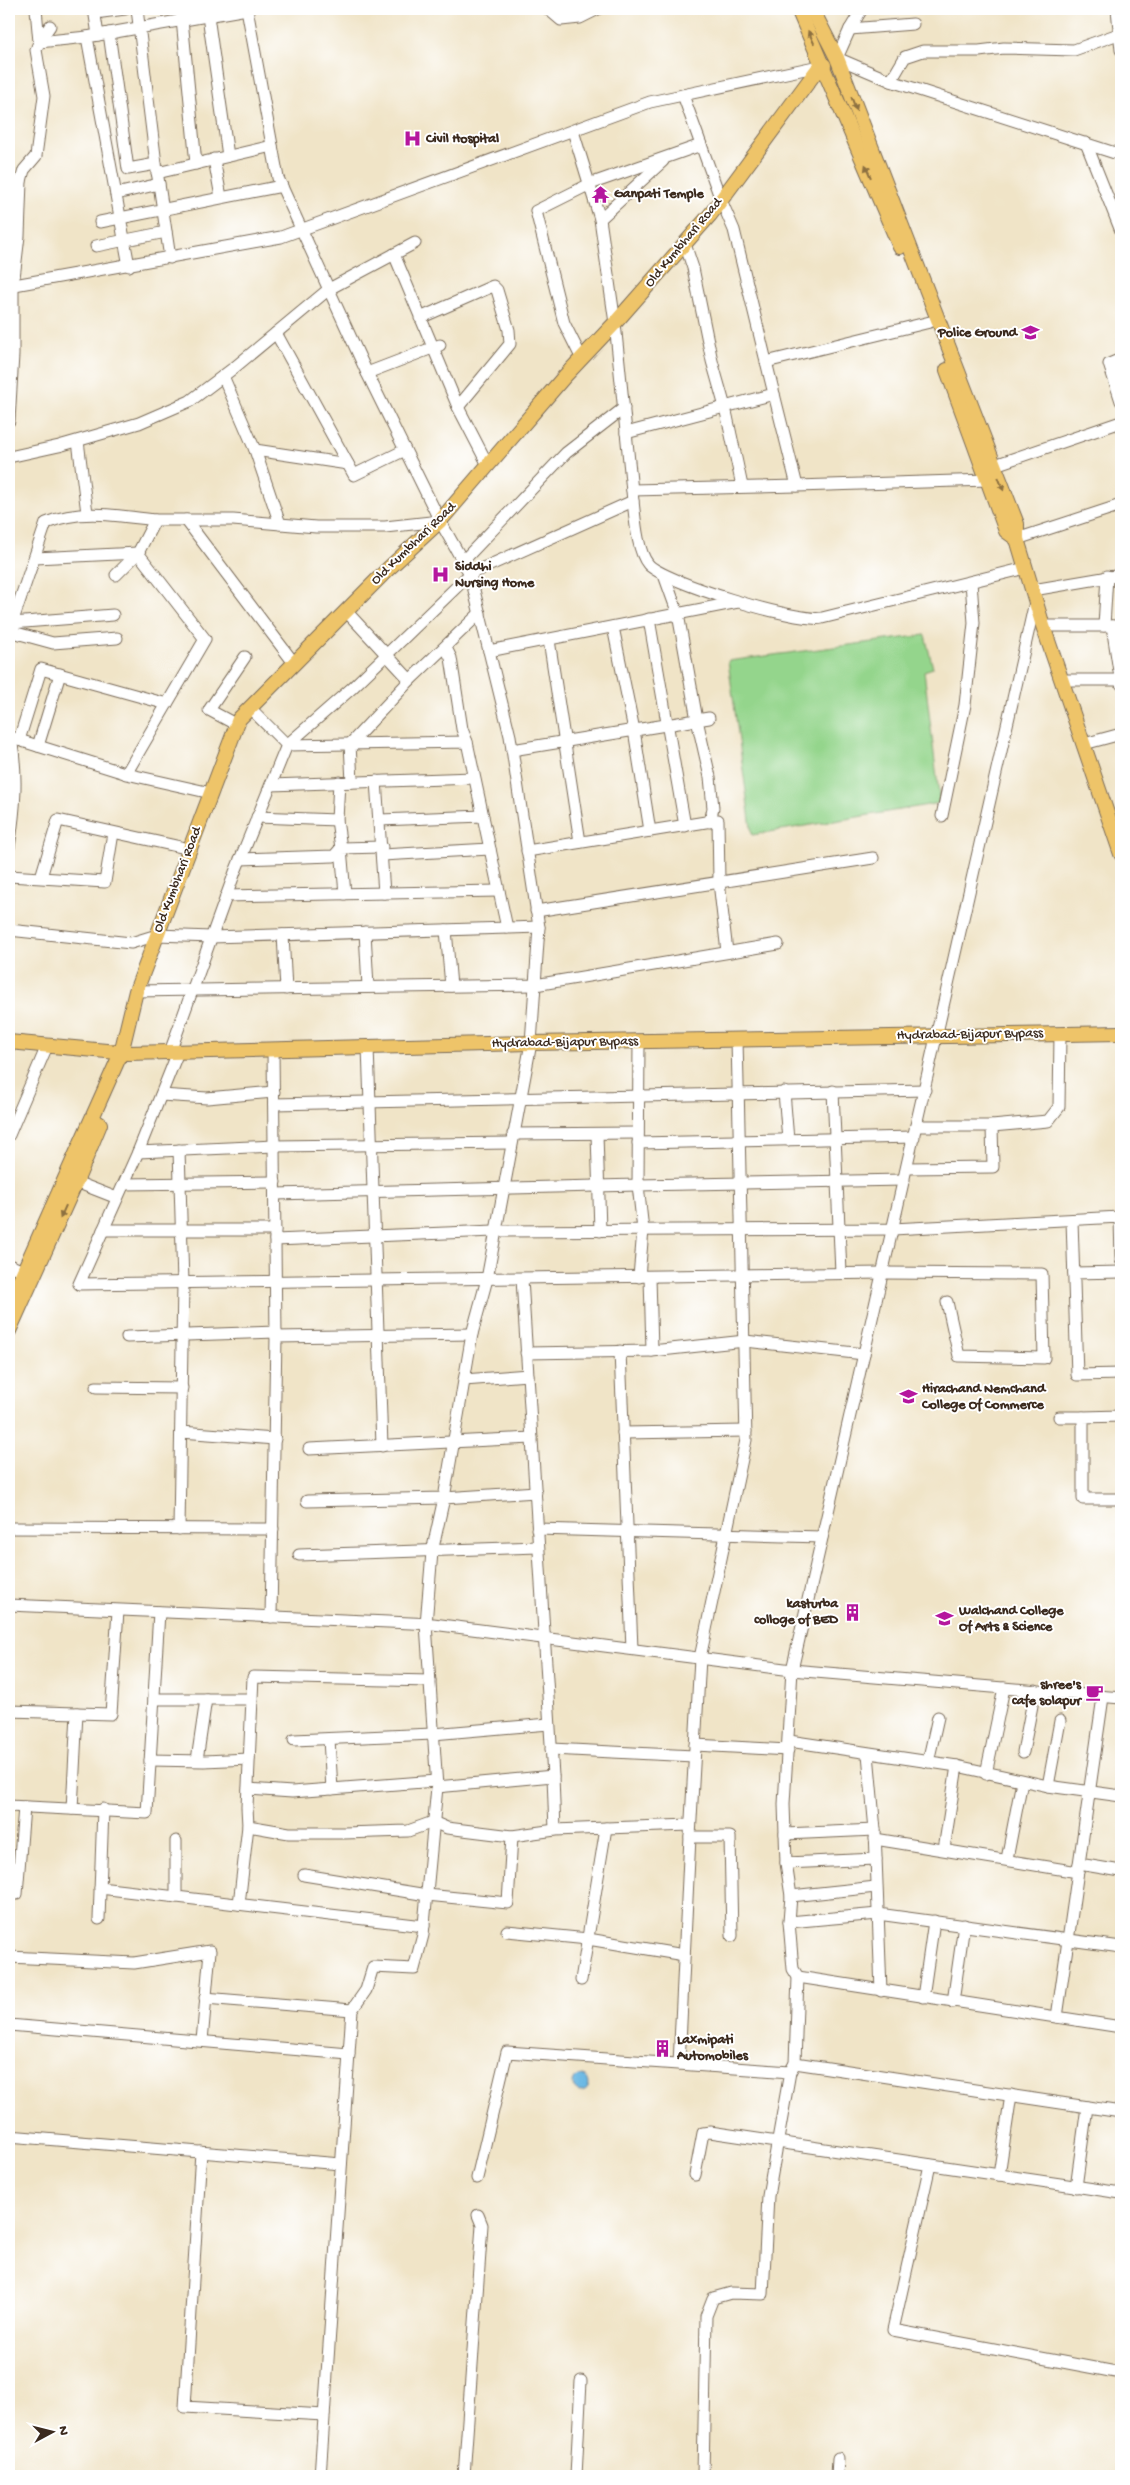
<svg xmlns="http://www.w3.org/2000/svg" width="1130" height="2485" font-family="'Gochi Hand',sans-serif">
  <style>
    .green { fill: #94d58c; stroke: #688055 }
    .water { fill: #69b7e3; stroke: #527080 }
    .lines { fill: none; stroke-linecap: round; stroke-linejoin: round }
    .minor-casing { stroke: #7a6b59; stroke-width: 13 }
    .major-casing { stroke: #7a6b59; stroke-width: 16 }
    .minor { stroke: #fff; stroke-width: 11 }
    .major { stroke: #eec469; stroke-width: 14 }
    .oneway { fill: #8c6f40 }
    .labels { text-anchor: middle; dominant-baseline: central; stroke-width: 4; stroke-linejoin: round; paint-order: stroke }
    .poi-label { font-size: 14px; font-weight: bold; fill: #3b2a1e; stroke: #fff; text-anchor: start }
    .street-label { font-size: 14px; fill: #3b2a1e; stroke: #fff }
  </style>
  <rect width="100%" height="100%" fill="#fff"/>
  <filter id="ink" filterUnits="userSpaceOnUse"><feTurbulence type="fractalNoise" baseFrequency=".02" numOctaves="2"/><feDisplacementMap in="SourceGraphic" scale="10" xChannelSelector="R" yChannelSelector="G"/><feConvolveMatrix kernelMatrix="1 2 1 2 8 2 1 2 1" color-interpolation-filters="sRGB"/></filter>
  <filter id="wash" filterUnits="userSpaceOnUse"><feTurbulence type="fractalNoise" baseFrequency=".0096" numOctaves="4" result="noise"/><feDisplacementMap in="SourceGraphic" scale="20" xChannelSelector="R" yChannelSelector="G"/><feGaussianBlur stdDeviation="1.12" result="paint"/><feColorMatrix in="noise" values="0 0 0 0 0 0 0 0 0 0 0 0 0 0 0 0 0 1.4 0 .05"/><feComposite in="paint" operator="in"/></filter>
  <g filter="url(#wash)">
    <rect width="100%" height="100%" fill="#f0e4c7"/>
    <path class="green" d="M925 635 933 668 924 671 940 803 752 835 728 661Z"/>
    <circle class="water" cx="581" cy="2084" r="8"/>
  </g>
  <g filter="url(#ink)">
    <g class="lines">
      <defs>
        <g id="minor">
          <path d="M36 9 39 42 87 37"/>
          <path d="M94 9 98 35 247 9"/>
          <path d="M137 9 156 164 170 258"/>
          <path d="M181 9 196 164"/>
          <path d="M247 9 278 178 367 373 440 521 470 574 510 736 539 927 531 1043 487 1279 472 1334 444 1498 432 1552 426 1624 437 1787 423 1935 414 1969 373 1967 366 1990 352 2010 320 2476"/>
          <path d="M548 9 561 20 580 18 598 9"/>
          <path d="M862 9 850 29 837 58 891 81 1121 155"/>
          <path d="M1117 9 1121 50"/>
          <path d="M95 13 125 9"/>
          <path d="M208 16 228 156"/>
          <path d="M850 29 913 24"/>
          <path d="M109 33 128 169 156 164"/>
          <path d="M98 35 87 37 129 266"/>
          <path d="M891 81 905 57 923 51H979L1004 48 1074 50 1121 33"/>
          <path d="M1086 143 1121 231"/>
          <path d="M214 159 221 197"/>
          <path d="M157 173 272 146"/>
          <path d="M9 183 21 181 24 170 36 156 44 96 36 50 39 42 50 26"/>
          <path d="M116 194 159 184"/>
          <path d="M600 219 663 161"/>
          <path d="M100 222 282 186"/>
          <path d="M685 244 693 268 712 361 725 407 742 486"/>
          <path d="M96 246 166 232"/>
          <path d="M394 254 458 407 510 344 509 330 497 290 493 286 420 318"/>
          <path d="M9 286 281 237 650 102 824 65"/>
          <path d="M276 333 354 475 405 450"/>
          <path d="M581 357 564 323 536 211 590 184 701 145"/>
          <path d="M1121 359 1109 364 1121 401"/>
          <path d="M766 362 930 322"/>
          <path d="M367 373 440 345"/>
          <path d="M223 376 255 450 280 524"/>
          <path d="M458 407 488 465"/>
          <path d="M9 421 13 355V286L19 236 21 181"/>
          <path d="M626 433 774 394 734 230 721 200 683 95"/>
          <path d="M78 441 87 513"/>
          <path d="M255 450 348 464"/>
          <path d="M9 457 59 446 139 423 190 401 235 367 329 289 415 243"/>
          <path d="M995 465 1121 422"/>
          <path d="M797 486 988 480"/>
          <path d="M632 490 797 486 774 394"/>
          <path d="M633 501C635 517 637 551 648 564 663 582 798 623 822 618L1026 568"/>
          <path d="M186 520 294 663"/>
          <path d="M1017 539 1121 505"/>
          <path d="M35 558 138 553 205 639 126 774"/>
          <path d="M463 561 566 453 624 408"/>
          <path d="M116 575 138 553 155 520H233L316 527H385L440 521"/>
          <path d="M664 575 678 614 697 720 710 777 713 808 710 822"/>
          <path d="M1033 590 1121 575"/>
          <path d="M346 611 410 680"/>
          <path d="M649 619 685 826"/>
          <path d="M12 623 113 615"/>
          <path d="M1043 626H1121"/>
          <path d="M1104 626 1107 576"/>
          <path d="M1112 626 1121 684"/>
          <path d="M613 627 634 730 650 831"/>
          <path d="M9 631 53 643 117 638"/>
          <path d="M9 632 46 523C81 508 119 516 155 520"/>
          <path d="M549 640 580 842"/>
          <path d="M446 648 451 658 462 729 467 742"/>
          <path d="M489 651 738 602"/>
          <path d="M1063 680H1121"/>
          <path d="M250 708 287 745 467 742 507 928"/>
          <path d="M237 725 209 710 245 657"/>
          <path d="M9 737 131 775 211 793"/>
          <path d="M19 740 41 669 167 704"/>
          <path d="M1084 744 1121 734"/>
          <path d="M38 746 60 674"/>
          <path d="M512 750 709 718"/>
          <path d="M376 781 384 893"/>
          <path d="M352 782 350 744 410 680 480 613"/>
          <path d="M271 785 474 778"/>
          <path d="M942 816 965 705 974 623 971 582"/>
          <path d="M257 817 337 820"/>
          <path d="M380 820 483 816"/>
          <path d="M9 847C15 810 18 775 11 738"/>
          <path d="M527 851 718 820 719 882 727 952"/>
          <path d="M382 855 490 849"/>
          <path d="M240 859 334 856 341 848 337 820 339 782"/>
          <path d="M9 876 105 882 113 833"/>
          <path d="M41 877 58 820 190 849"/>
          <path d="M345 894 341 848 382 847"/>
          <path d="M226 896 499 891"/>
          <path d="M536 911 873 858"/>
          <path d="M9 930 131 943 157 935 211 937 539 927"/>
          <path d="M446 930 451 986"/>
          <path d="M365 932 368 987"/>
          <path d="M283 935 286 989"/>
          <path d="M136 991 535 985 778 944"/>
          <path d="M368 1047 382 1446"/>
          <path d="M170 1052 235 872 287 745 352 688 470 574 633 501 615 323 600 219 573 131"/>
          <path d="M178 1052 138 1152 79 1284 883 1273 1042 1274 1044 1358 959 1356 947 1302"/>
          <path d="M833 1091 841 1273"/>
          <path d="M784 1092 788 1140"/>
          <path d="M161 1095 207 1098 274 1092"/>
          <path d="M274 1104 925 1090"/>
          <path d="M916 1126H992L1048 1121 1059 1107 1060 1034"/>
          <path d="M513 1134 638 1133"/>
          <path d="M597 1134 600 1231"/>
          <path d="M9 1135 47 1046"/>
          <path d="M638 1143 914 1137"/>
          <path d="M179 1150 183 1283 179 1529"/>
          <path d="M138 1152 274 1146 511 1143"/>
          <path d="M907 1168 993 1167 992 1126"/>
          <path d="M76 1182 117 1198"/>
          <path d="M124 1184 275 1182"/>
          <path d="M275 1194 638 1185 639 1041"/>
          <path d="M1072 1220 1077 1375 1121 1374"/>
          <path d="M103 1230H275"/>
          <path d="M275 1240 494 1231 893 1229 1120 1217 1121 1260"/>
          <path d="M9 1265 24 1271"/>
          <path d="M1074 1273 1121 1272"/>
          <path d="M639 1277 643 1230 638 1185 904 1180"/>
          <path d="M127 1337 276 1332"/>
          <path d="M276 1337 472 1334"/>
          <path d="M620 1351 632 1649"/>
          <path d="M652 1351 745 1341 864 1354"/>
          <path d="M526 1353 652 1351 650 1277"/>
          <path d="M464 1380 528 1375"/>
          <path d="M96 1387 182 1388"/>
          <path d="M1121 1416 1083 1417V1499H1121"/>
          <path d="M1059 1417H1083"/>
          <path d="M181 1432 275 1439"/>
          <path d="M623 1433 746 1431"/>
          <path d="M309 1449 532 1438"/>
          <path d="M307 1501 444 1498 536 1492"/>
          <path d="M9 1528 273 1529"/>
          <path d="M537 1529 822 1537"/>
          <path d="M299 1555 538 1547"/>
          <path d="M9 1605 433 1624 792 1670 1121 1698"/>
          <path d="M271 1617 276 1337 273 1050"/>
          <path d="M154 1699H252"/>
          <path d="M9 1711 111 1714 118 1611"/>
          <path d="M329 1739 332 1789"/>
          <path d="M294 1740 433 1734 549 1724"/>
          <path d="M789 1741 957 1766 1048 1786 1121 1796"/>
          <path d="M695 1745 788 1750"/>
          <path d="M551 1749 694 1756"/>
          <path d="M1023 1752 1035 1690"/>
          <path d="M868 1754 875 1830 881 1991"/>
          <path d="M150 1760 204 1761 249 1759"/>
          <path d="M197 1760 206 1699"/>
          <path d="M928 1762 938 1717"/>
          <path d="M986 1774 1004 1688"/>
          <path d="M553 1776 555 1830"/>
          <path d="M1048 1786 1060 1721"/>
          <path d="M437 1787 553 1776 522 1279"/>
          <path d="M248 1789 292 1792 436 1781"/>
          <path d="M9 1806 147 1813 159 1612"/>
          <path d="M72 1809 77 1713"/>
          <path d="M248 1826 289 1833H344L408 1831 433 1822 447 1828 512 1836 555 1830 606 1828 581 1980"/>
          <path d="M606 1828 690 1825"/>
          <path d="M785 1834 875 1830"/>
          <path d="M875 1839 1078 1872"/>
          <path d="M944 1849 957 1766"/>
          <path d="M1007 1859 1022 1781"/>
          <path d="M786 1863 876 1859"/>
          <path d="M1079 1864 1121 1871"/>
          <path d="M304 1875 427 1895 508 1903 512 1836"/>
          <path d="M100 1888 424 1926"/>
          <path d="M9 1893 17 1894 24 1807"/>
          <path d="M791 1896 876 1887"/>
          <path d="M176 1897V1841"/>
          <path d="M239 1904 248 1826 247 1807 253 1677 430 1681"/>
          <path d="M99 1919 103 1809"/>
          <path d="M789 1922 878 1914 1121 1947"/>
          <path d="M507 1931 588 1939 684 1955"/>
          <path d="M732 1936 730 1837H690L700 1658 746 1440 737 1039"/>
          <path d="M9 1957 134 1963 210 1951 202 2041"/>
          <path d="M798 1977 1121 2027"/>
          <path d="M923 1997 934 1921"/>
          <path d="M205 1998 352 2010"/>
          <path d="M953 2002 964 1925"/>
          <path d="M1057 2017 1103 1697"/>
          <path d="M9 2025 349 2054"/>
          <path d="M795 2063 1121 2112"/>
          <path d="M679 2064 690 1837"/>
          <path d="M9 2136 341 2164"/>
          <path d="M201 2152 185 2407 324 2415"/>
          <path d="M930 2165 893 2330 1121 2373"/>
          <path d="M695 2175 703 2133 710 2132 1121 2193"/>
          <path d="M999 2175 1011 2095"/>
          <path d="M477 2178 507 2052 790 2072"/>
          <path d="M1076 2187 1087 2107"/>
          <path d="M464 2476 482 2225 478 2215"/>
          <path d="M576 2476 581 2381"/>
          <path d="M703 2476 706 2316 713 2298 731 2293 763 2294 768 2196 790 2072 795 2063 798 1977 793 1969 789 1922 791 1896 786 1863 784 1804 792 1670 1035 602"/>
          <path d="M837 2476 838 2458"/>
        </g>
        <g id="major">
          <path d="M798 9 900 247"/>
          <path d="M812 9 837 58 1017 524V539L1043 626 1121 854"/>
          <path d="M947 370 1006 531 1017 539"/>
          <path d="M9 1042 128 1053 531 1043 1121 1033"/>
          <path d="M9 1304 121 1053 136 991 239 719 388 569 440 521 564 377 615 323 710 215 817 70 824 65"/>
          <path d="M9 1331 76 1182 100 1124"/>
        </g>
      </defs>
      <use href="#minor" class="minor-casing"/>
      <use href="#major" class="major-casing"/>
      <use href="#minor" class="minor"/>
      <use href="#major" class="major"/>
    </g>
    <defs><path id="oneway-solid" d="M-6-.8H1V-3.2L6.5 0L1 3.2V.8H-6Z" transform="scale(1.25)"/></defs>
    <g class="oneway">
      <use href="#oneway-solid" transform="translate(811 37) rotate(-115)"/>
      <use href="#oneway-solid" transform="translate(854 104) rotate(69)"/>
      <use href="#oneway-solid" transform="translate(868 171) rotate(-113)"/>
      <use href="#oneway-solid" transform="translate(1001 484) rotate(69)"/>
      <use href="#oneway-solid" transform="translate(63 1212) rotate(114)"/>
    </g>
  </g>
  <defs>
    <symbol id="hospital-bare" viewBox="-9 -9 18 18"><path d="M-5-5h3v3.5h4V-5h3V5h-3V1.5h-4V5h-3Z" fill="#b5179e" stroke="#fff" stroke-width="2.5" paint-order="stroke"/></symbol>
    <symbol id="temple-bare" viewBox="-9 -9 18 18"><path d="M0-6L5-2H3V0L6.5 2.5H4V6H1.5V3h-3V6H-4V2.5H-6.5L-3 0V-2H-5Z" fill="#b5179e" stroke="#fff" stroke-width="2.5" paint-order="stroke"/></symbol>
    <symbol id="school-bare" viewBox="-9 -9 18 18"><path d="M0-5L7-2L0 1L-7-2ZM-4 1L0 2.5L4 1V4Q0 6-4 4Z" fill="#b5179e" stroke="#fff" stroke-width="2.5" paint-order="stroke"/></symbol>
    <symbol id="university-bare" viewBox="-9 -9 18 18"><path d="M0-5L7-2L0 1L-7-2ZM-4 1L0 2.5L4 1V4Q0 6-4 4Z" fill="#b5179e" stroke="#fff" stroke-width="2.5" paint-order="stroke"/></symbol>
    <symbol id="building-bare" viewBox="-9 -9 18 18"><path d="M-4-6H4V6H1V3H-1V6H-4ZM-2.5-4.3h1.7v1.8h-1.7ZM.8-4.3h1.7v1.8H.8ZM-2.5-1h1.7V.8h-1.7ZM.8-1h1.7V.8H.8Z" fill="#b5179e" stroke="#fff" stroke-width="2.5" paint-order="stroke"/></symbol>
    <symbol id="cafe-bare" viewBox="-9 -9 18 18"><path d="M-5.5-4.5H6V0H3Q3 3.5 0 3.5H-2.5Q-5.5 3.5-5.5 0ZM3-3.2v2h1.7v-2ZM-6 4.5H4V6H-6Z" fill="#b5179e" stroke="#fff" stroke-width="2.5" paint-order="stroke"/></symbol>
  </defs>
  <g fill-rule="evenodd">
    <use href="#hospital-bare" x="400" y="126" width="25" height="25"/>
    <use href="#temple-bare" x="588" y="182" width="25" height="25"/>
    <use href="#school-bare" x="1018" y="320" width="25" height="25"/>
    <use href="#hospital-bare" x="428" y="562" width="25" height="25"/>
    <use href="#university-bare" x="896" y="1384" width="25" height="25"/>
    <use href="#building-bare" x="840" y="1600" width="25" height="25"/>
    <use href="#university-bare" x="932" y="1606" width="25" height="25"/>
    <use href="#cafe-bare" x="1082" y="1680" width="25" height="25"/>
    <use href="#building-bare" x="650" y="2036" width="25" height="25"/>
  </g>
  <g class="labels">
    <g class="poi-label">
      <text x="426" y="139">Civil Hospital</text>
      <text x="614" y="194">Ganpati Temple</text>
      <text x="1017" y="333" text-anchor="end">Police Ground</text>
      <text x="455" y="567">Siddhi<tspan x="455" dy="16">Nursing Home</tspan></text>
      <text x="922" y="1389">Hirachand Nemchand<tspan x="922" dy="16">College Of Commerce</tspan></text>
      <text x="838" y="1604" text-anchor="end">kasturba<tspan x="838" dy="16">colloge of BED</tspan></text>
      <text x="959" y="1611">Walchand College<tspan x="959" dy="16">Of Arts &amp; Science</tspan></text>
      <text x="1081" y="1685" text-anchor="end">shree's<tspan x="1081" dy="16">cafe solapur</tspan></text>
      <text x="677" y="2040">Laxmipati<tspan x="677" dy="16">Automobiles</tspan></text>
    </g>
    <g class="street-label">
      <text transform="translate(684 243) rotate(-50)">Old Kumbhari Road</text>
      <text transform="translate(414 544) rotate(-44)">Old Kumbhari Road</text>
      <text transform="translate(178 880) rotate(-69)">Old Kumbhari Road</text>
      <text transform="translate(970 1035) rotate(-1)">Hydrabad-Bijapur Bypass</text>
      <text transform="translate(565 1043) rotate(-1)">Hydrabad-Bijapur Bypass</text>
    </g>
  </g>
  <rect width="1130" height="2485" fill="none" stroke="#fff" stroke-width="30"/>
  <g transform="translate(52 2432) rotate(83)" stroke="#ffffff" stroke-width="4" paint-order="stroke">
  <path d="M0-4L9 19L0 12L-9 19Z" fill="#3b2a1e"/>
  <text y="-8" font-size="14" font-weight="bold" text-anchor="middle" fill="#3b2a1e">N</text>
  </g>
</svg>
